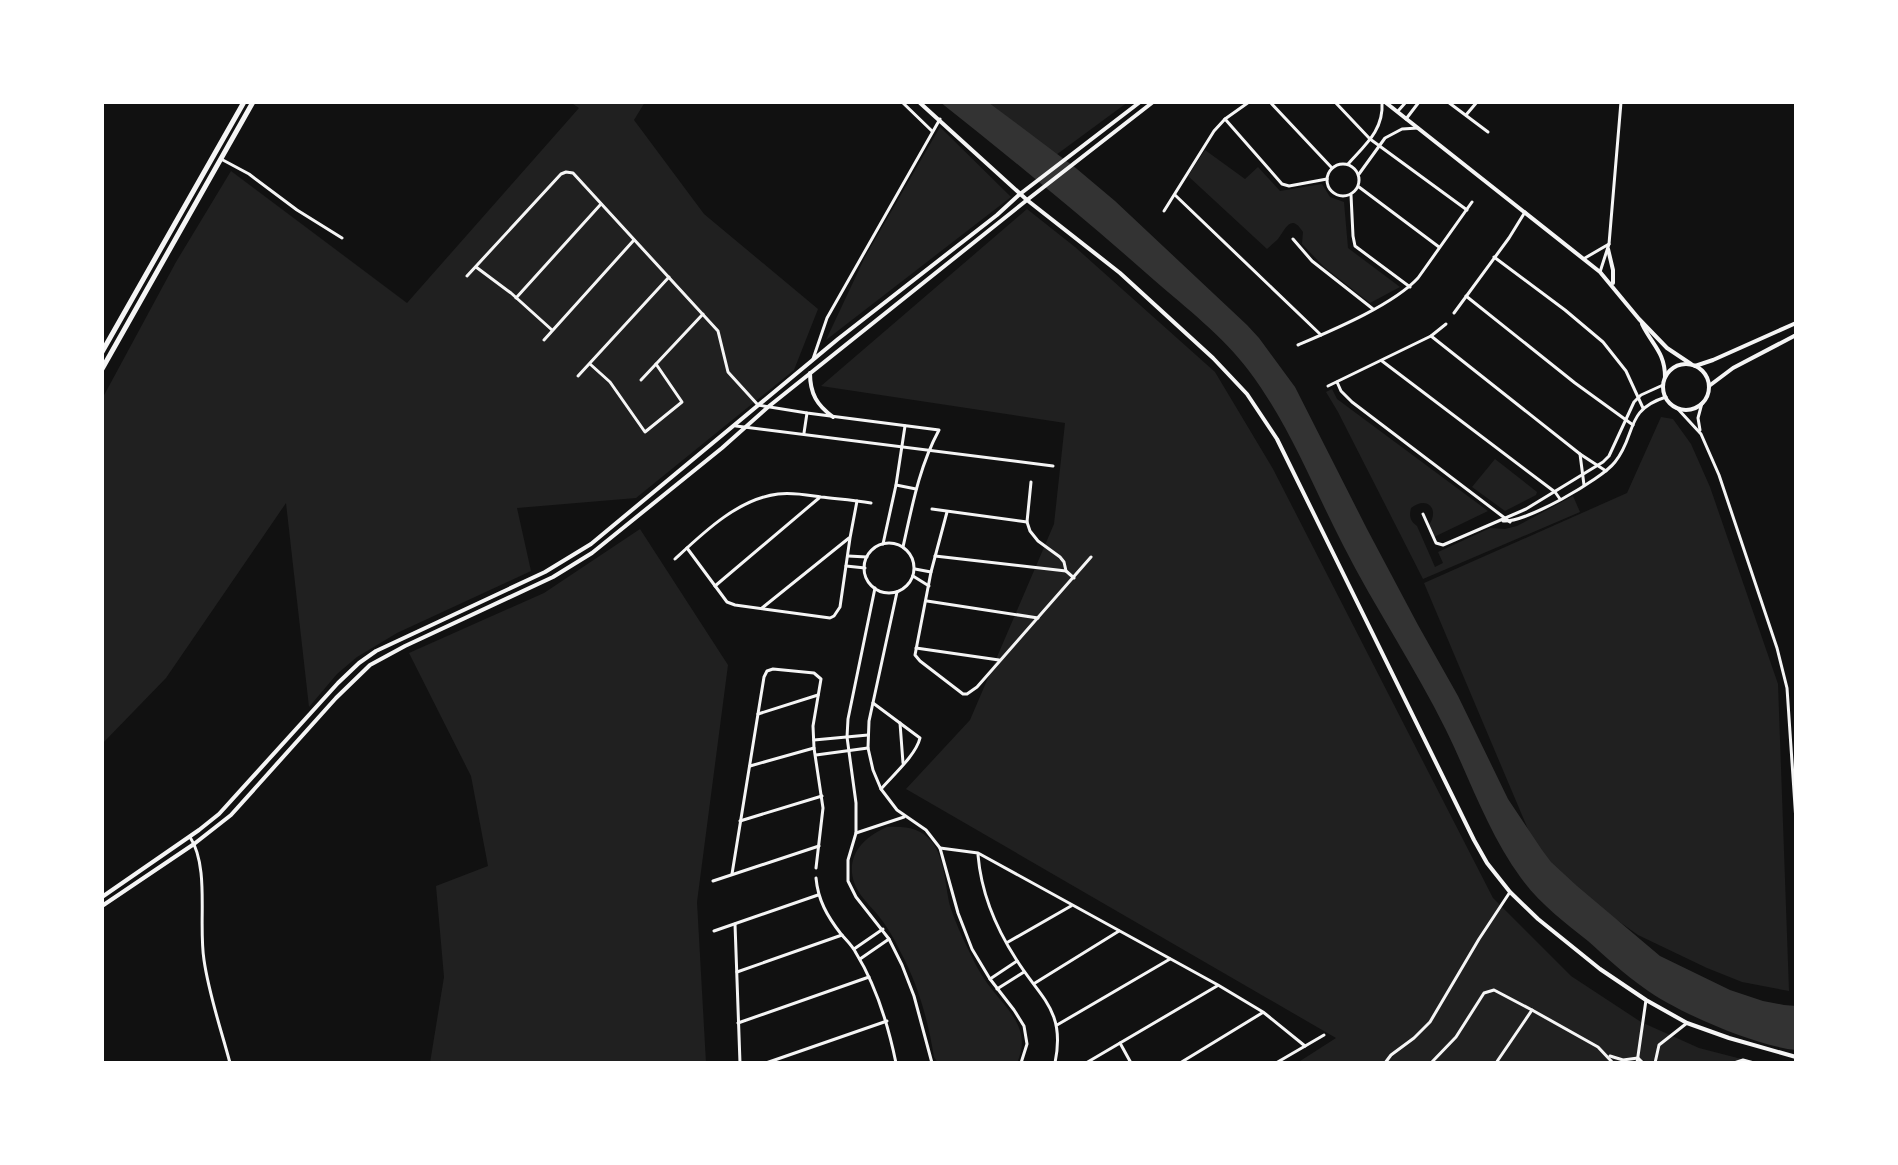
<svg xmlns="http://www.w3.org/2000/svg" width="1898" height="1165" font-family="'Fira Sans Condensed',sans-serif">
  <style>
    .green { fill: #202020 }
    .water { fill: #333 }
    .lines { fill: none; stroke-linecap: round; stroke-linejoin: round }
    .pedestrian { stroke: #f5f5f5; stroke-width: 3 }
    .minor { stroke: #f5f5f5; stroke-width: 3 }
    .tertiary { stroke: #f5f5f5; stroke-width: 4 }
    .primary { stroke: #f5f5f5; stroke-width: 5 }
  </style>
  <rect width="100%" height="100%" fill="#111"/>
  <g class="green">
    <path d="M570 102H645L634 120 704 214 818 309 794 370 636 498 517 508 531 571 397 633 357 657 337 674 309 707 286 503 166 678 102 744V399L176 262 231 171 407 303 579 108Z"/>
    <path d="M988 102H1128L1056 155Z"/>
    <path d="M940 127 1011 197 826 340 865 257Z"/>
    <path d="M1205 150 1245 179 1258 167 1280 191 1322 184 1330 197 1344 202 1348 248 1400 287 1370 303 1324 267 1302 244 1303 232C1291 213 1286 228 1278 239 1275 242 1271 245 1267 249L1188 176Z"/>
    <path d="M1027 209 1075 247 1215 372 1273 469 1493 898 1571 976 1641 1022 1699 1048 1757 1063H1297L1336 1038 906 789 970 720 1054 524 1065 423 821 386Z"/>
    <path d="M1332 389 1337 399 1488 511 1434 537 1429 525C1440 509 1427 495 1411 508 1409 516 1410 521 1417 526L1435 567 1443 563 1438 552 1490 528 1505 529 1517 526 1573 496 1580 512 1423 579 1338 412 1326 392Z"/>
    <path d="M1661 417 1673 419 1691 444 1710 487 1778 684 1789 991 1742 982 1707 968 1638 935 1576 891 1538 853 1424 583 1627 493Z"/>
    <path d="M1495 459 1537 492 1536 495 1505 511 1472 487Z"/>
    <path d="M640 529 728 665 697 902 706 1063H430L444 977 436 886 488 866 471 776 409 653 544 593Z"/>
    <path d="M887 827C904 826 920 827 932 842 945 859 945 885 950 906 955 921 962 937 969 951 974 962 980 973 987 983 1006 1009 1033 1028 1017 1063H938L934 1057C928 1020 918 984 900 951 894 938 886 925 877 914 866 901 854 891 852 873 850 850 868 835 887 827Z"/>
  </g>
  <path class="water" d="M940 102H988L1077 169 1115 201 1247 325 1259 338 1295 387 1367 529 1418 625 1458 696 1508 799 1542 850 1551 862 1577 886 1660 956 1730 990 1763 1001 1784 1005 1796 1006V1050C1756 1046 1676 1012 1644 988 1624 974 1606 957 1588 941 1564 922 1539 903 1521 878 1488 833 1470 779 1446 730 1415 667 1375 608 1343 545 1313 487 1289 424 1249 371 1223 336 1186 308 1154 280 1084 218 1013 160 940 102Z"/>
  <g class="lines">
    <path class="pedestrian" d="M1120 1043 1131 1063"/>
    <g class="minor">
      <path d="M902 102 932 131"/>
      <path d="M1270 102 1332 168"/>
      <path d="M1335 102 1370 139 1467 210"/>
      <path d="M1448 102 1488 132"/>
      <path d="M1398 111 1406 102"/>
      <path d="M1466 115 1477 102"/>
      <path d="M1225 119 1282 184 1289 186 1327 179"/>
      <path d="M1406 119 1419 102"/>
      <path d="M221 159 249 174 297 210 342 238"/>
      <circle cx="1343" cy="180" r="16"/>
      <path d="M1348 164C1365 145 1384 130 1382 102"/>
      <path d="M1359 174 1385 138 1402 129 1418 128"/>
      <path d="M1359 187 1439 247"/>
      <path d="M1175 195 1321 335"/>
      <path d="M1351 195 1353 236 1355 246 1410 287"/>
      <path d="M1164 211 1214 131 1225 119 1249 102"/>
      <path d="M1293 239 1312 261 1373 309"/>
      <path d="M1494 257 1565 310 1603 342 1626 371 1643 408"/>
      <path d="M1585 258 1609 244"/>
      <path d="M476 267 511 293 552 330"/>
      <path d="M1600 272 1609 244 1621 102"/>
      <path d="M467 276 561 174 566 172 573 173 718 331 728 372 758 405 807 413 939 430C919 467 912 507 903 547"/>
      <path d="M1466 296 1575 383 1633 425"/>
      <path d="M516 298 601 204"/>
      <path d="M1454 313 1509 238 1525 212"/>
      <path d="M1431 336 1580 454 1606 471"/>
      <path d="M544 340 634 240"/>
      <path d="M1298 345C1333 330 1393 305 1418 278L1472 202"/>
      <path d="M813 359 827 318 940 119"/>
      <path d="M1382 361 1555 492 1560 499"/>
      <path d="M590 364 610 382 645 432 682 402 656 364"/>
      <path d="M578 376 669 277"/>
      <path d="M641 380 703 314"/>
      <path d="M1337 382 1341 391 1352 402 1510 522"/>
      <path d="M1328 386 1431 336 1446 324"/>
      <path d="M1677 408 1701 434 1719 475 1777 648 1787 688 1796 821"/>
      <path d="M736 426 1053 466"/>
      <path d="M1700 430 1698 418 1702 403"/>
      <path d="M804 433 807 413"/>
      <path d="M1580 454 1584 485"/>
      <path d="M1031 482 1027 522 1030 531 1038 541 1060 557 1064 562 1066 571 1074 578"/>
      <path d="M896 485 916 489"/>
      <path d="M932 509 1027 522"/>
      <path d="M947 512 931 572 915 655 920 661 963 694H967L977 687 1091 557"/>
      <path d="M1423 514 1436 543 1443 545 1526 509 1603 462 1609 456 1634 402 1641 395 1663 385"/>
      <path d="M1503 521C1525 523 1601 480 1615 462 1637 435 1624 410 1666 397"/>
      <circle cx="889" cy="568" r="25"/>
      <path d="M883 544 896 485 905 426"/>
      <path d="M687 548 727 602 735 605 830 618 834 616 840 607 850 538 857 501"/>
      <path d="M848 556 867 557"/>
      <path d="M935 556 1066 571"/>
      <path d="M675 559C704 532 738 499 778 494 793 492 807 495 821 497 838 499 854 500 871 503"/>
      <path d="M846 566 865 568"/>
      <path d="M915 569 931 572"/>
      <path d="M913 576 929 586"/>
      <path d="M715 586 819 498"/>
      <path d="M875 588 848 719 847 737 856 803V833L848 860V881L856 897 889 939 902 965 914 996 932 1063"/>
      <path d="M897 592 869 721 868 748 873 770 881 789 897 810 926 830 940 848 958 913 972 949 990 979 1014 1010 1024 1026 1027 1044 1021 1063"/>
      <path d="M927 601 1038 618"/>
      <path d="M762 608 849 538"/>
      <path d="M916 648 999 660"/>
      <path d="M873 703 920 738C916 755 893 775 881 789"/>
      <path d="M758 714 818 695"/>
      <path d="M900 723 903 763"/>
      <path d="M814 740 868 735"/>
      <path d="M816 755 868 748"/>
      <path d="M750 766 814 748"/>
      <path d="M740 821 822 796"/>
      <path d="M856 833 904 817"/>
      <path d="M190 837C210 868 198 923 204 960 209 995 221 1029 230 1063"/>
      <path d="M940 848 978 853 1218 985 1263 1012 1305 1046"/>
      <path d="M978 855C981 891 996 928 1016 959 1040 998 1066 1010 1055 1063"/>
      <path d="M732 874 764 677 767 671 773 669 814 673 821 679 813 726 814 748 823 808 816 868"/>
      <path d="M816 878C818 900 827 916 841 934 846 940 852 945 856 953 877 987 888 1024 896 1063"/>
      <path d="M713 881 819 846"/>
      <path d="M735 924 740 1063"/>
      <path d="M714 931 818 895"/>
      <path d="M1008 942 1071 906"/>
      <path d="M854 949 883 929"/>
      <path d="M860 959 889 939"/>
      <path d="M737 972 842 935"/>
      <path d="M990 979 1017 961"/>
      <path d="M1035 983 1119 931"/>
      <path d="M997 989 1024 972"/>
      <path d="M738 1023 869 977"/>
      <path d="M1057 1025 1170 959"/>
      <path d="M1610 1056 1623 1060 1638 1058 1643 1063"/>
      <path d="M766 1063 887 1021"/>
      <path d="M1086 1063 1217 986"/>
      <path d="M1180 1063 1262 1013"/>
      <path d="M1276 1063 1324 1035"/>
      <path d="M1385 1063 1391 1055 1414 1038 1430 1022 1479 939 1510 892"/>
      <path d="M1431 1063 1456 1037 1484 993 1494 990 1532 1010 1598 1047 1613 1063"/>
      <path d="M1496 1063 1532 1010"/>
      <path d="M1637 1063 1646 1000"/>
      <path d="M1655 1063 1659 1045 1687 1023"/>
      <path d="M1734 1063 1743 1060 1754 1063"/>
    </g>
    <g class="tertiary">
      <path d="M919 102 1027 200 1120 273 1213 358 1247 394 1277 439 1474 840 1487 863 1510 892 1538 919 1600 969 1646 1000 1687 1023 1729 1038 1796 1057"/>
      <path d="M1385 102 1600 272 1639 319 1667 348 1691 364"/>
      <path d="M1608 249 1613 270V283"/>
      <path d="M1642 324C1652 345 1665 352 1665 377"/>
      <circle cx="1686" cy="387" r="23"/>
      <path d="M1695 366 1713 360 1796 323"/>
      <path d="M810 373C810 394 817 405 833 417"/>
      <path d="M1709 386 1733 368 1796 335"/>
      <path d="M102 897 199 830 219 814 338 683 359 663 376 651 545 572 591 544 838 339 997 215 1020 194 1140 102"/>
      <path d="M102 906 194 844 231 815 336 698 370 665 405 646 553 577 592 553 722 448 768 407 1027 200 1153 102"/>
    </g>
    <g class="primary">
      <path d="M102 352 244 102"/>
      <path d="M102 369 253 102"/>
    </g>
  </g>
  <rect width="1898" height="1165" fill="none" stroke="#ffffff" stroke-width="208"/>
</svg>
